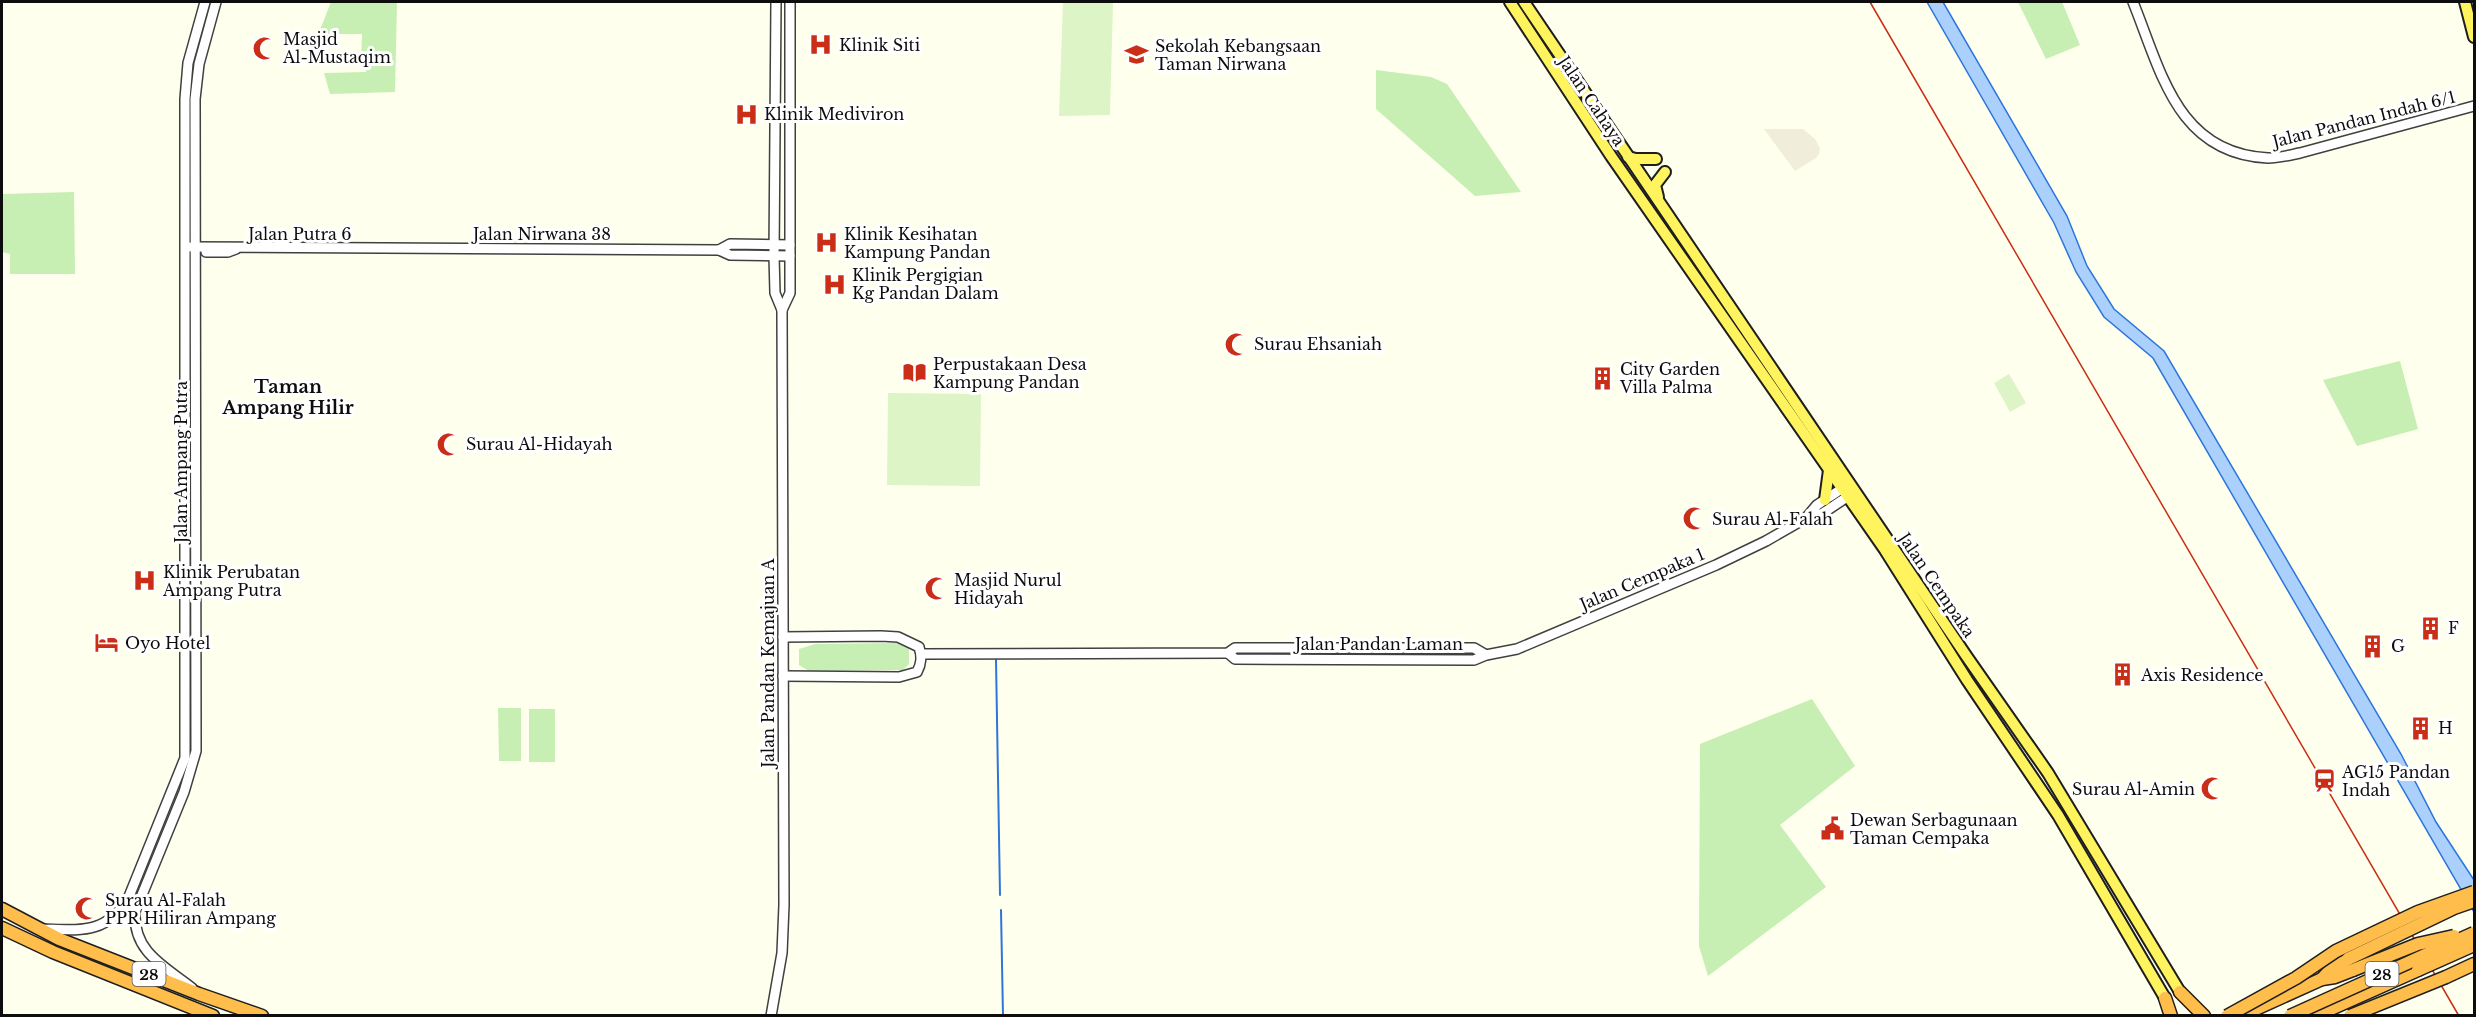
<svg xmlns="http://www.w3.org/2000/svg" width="2476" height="1017" font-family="'Libre Baskerville',serif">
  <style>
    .green { fill: #c7eeb3 }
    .pitch { fill: #dcf4c6 }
    .plaza { fill: #f0eedb }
    .water { fill: #acd0fc; stroke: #2c76db; stroke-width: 1.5 }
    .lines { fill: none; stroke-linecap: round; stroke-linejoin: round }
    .stream { stroke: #2c76db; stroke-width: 2 }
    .minor-casing { stroke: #404040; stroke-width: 12 }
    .major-casing { stroke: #1e1e1e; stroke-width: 14 }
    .highway-casing { stroke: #1e1e1e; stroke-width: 15 }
    .minor { stroke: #fff; stroke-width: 9 }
    .major { stroke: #fff45e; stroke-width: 10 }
    .highway { stroke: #ffbd4c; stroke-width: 12 }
    .tram { stroke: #cb2e17; stroke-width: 1.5 }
    .highway-bridge-casing { stroke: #1e1e1e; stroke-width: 15; stroke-linecap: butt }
    .highway-bridge { stroke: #ffbd4c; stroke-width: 12 }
    .labels { text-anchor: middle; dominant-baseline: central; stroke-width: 6; stroke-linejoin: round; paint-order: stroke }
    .shield { fill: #fff; stroke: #565656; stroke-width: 1.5 }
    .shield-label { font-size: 15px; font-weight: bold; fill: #0d0d0d }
    .poi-label { font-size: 16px; fill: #0d0d0d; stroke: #fff; text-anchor: start }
    .street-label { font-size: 16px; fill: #0d0d0d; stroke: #fff }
    .neighbourhood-label { font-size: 18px; font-weight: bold; fill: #0d0d0d; stroke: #fff }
  </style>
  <rect width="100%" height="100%" fill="#ffe"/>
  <g class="green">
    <path d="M331 2H397L395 92 330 94 324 73 366 72 367 62H357V59H361L362 34H327L320 30Z"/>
    <path d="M2018 2H2062L2080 45 2046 59Z"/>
    <path d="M1376 70 1431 77 1447 84 1521 192 1475 196 1376 109Z"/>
    <path d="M74 192 75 274H10V254L2 252V194Z"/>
    <path d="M2400 361 2418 429 2357 446 2323 380Z"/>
    <path d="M896 643 909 649V664L903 670 809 671 799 665V649L815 644Z"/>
    <path d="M1812 699 1855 766 1780 825 1826 887 1708 976 1699 946 1700 744Z"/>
    <path d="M498 708H521V761H499Z"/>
    <rect x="529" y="709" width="26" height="53"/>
  </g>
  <g class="pitch">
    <path d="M1063 2H1113L1110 115 1059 116Z"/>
    <path d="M2009 374 2026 403 2010 412 1994 383Z"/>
    <path d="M888 393 981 394 980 486 887 485Z"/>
  </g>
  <path class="plaza" d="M1764 129H1803L1815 139 1820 148 1819 154 1816 158 1795 171Z"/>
  <path class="water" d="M1927 2H1943L2067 216 2087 266 2114 309 2164 351 2401 754 2436 822 2474 880V912L2153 358 2104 317 2076 272 2054 223Z"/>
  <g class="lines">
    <g class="stream">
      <path d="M996 660 1000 895"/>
      <path d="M1001 910 1003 1016"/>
    </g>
    <defs>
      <g id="minor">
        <path d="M2133 2C2161 71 2177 154 2268 158 2279 158 2290 155 2300 153L2474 106"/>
        <path d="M191 247 719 250 730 255 790 256"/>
        <path d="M719 250 730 244 790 245"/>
        <path d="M206 252H228L236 249"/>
        <path d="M782 310 790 293V2"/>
        <path d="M1806 518 1817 505 1846 486"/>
        <path d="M783 637 881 636 898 637 919 647C922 656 922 663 917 672L899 677 783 676"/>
        <path d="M1228 653 1235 659 1474 660 1486 655 1517 649 1716 565 1766 541 1806 518 1823 513 1853 493"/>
        <path d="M921 654 1228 653 1235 648H1474L1486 655"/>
        <path d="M42 929C80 930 105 935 128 899L185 758V99L188 63 205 2"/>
        <path d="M192 988C164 966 133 952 135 912L184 792 196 751 195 99 199 64 216 2"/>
        <path d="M771 1016 782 953 784 905 782 310 775 293 774 256 776 2"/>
      </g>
      <g id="major">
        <path d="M1510 2 1611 156 1885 550 1967 680 2058 815 2165 998"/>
        <path d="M1524 2 1967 657 2048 773 2180 992"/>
        <path d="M2465 2 2474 37"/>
        <path d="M1628 157 1636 159H1656"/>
        <path d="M1658 197 1655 185 1665 172"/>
        <path d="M1825 500 1829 470"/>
      </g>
      <g id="highway">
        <path d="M2 909 59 939 199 994 262 1016"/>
        <path d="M2 928 53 952 213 1016"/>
        <path d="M2446 977 2474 964"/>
        <path d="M2322 979 2331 969 2348 959"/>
        <path d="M2180 992 2204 1016"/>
        <path d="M2165 998 2171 1016"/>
        <path d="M2240 1016 2322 979 2335 977 2353 970"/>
        <path d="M2315 1016 2418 970"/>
      </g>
    </defs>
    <use href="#minor" class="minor-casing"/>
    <use href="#major" class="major-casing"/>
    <use href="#highway" class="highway-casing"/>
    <use href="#minor" class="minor"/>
    <use href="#major" class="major"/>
    <use href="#highway" class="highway"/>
    <path class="tram" d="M1870 2 2459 1016"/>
    <defs>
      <g id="highway-bridge">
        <path d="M2348 959 2454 908 2474 901"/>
        <path d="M2353 970 2418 944 2454 936"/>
        <path d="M2418 970 2474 945"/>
        <path d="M2227 1016 2296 978 2336 951 2418 912 2474 892"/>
        <path d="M2290 1016 2474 933"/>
        <path d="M2350 1016 2446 977"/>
      </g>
    </defs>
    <use href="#highway-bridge" class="highway-bridge-casing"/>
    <use href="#highway-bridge" class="highway-bridge"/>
  </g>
  <defs>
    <symbol id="hospital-bare" viewBox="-9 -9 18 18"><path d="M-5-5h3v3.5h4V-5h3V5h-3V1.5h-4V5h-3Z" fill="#cb2e17" stroke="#fff" stroke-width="2.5" paint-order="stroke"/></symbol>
    <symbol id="mosque-bare" viewBox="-9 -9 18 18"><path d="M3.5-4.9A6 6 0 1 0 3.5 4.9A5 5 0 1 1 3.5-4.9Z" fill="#cb2e17" stroke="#fff" stroke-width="2.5" paint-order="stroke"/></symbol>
    <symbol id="school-bare" viewBox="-9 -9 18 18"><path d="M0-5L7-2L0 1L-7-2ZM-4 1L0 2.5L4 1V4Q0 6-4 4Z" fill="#cb2e17" stroke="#fff" stroke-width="2.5" paint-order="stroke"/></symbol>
    <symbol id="library-bare" viewBox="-9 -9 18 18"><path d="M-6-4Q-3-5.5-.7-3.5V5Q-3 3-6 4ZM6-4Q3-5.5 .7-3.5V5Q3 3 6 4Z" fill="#cb2e17" stroke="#fff" stroke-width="2.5" paint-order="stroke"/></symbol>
    <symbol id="building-bare" viewBox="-9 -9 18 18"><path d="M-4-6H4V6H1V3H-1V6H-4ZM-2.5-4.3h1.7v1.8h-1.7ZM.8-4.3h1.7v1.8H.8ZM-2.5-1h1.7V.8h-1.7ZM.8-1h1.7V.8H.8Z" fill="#cb2e17" stroke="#fff" stroke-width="2.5" paint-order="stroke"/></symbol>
    <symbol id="hotel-bare" viewBox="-9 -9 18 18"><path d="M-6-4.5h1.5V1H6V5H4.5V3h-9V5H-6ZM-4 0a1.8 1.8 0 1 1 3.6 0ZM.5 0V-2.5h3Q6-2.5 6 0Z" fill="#cb2e17" stroke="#fff" stroke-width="2.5" paint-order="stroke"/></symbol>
    <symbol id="station-bare" viewBox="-9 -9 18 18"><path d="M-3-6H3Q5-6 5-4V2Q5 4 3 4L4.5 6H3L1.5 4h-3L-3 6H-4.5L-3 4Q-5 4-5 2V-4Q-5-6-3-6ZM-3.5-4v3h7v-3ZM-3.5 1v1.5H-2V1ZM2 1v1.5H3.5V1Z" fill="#cb2e17" stroke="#fff" stroke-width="2.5" paint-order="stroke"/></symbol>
    <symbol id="civic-bare" viewBox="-9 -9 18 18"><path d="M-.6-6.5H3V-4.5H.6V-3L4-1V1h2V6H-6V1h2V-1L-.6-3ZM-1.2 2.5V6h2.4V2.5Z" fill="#cb2e17" stroke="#fff" stroke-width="2.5" paint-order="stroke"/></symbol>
  </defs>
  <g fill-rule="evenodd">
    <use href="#hospital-bare" x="804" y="28" width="33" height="33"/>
    <use href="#mosque-bare" x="248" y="32" width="33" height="33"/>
    <use href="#school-bare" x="1120" y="38" width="33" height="33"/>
    <use href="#hospital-bare" x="730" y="98" width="33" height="33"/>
    <use href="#hospital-bare" x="810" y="226" width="33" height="33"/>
    <use href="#hospital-bare" x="818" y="268" width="33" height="33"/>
    <use href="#mosque-bare" x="1220" y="328" width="33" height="33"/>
    <use href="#library-bare" x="898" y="356" width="33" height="33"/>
    <use href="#building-bare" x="1586" y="362" width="33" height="33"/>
    <use href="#mosque-bare" x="432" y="428" width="33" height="33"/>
    <use href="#mosque-bare" x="1678" y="502" width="33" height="33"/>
    <use href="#hospital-bare" x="128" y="564" width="33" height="33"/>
    <use href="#mosque-bare" x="920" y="572" width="33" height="33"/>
    <use href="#building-bare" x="2414" y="612" width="33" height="33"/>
    <use href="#hotel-bare" x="90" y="626" width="33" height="33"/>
    <use href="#building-bare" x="2356" y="630" width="33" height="33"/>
    <use href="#building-bare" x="2106" y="658" width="33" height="33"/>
    <use href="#building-bare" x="2404" y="712" width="33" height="33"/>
    <use href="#station-bare" x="2308" y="764" width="33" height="33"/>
    <use href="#mosque-bare" x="2196" y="772" width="33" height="33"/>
    <use href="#civic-bare" x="1816" y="812" width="33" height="33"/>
    <use href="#mosque-bare" x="70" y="892" width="33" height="33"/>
  </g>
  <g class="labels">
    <g class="shield">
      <rect x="132.5" y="962" width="33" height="24" rx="4.5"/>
      <rect x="2365.5" y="962" width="33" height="24" rx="4.5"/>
    </g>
    <g class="shield-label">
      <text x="149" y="974">28</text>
      <text x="2382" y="974">28</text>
    </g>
    <g class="poi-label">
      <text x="283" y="39">Masjid<tspan x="283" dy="18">Al-Mustaqim</tspan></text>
      <text x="839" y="45">Klinik Siti</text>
      <text x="1155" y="46">Sekolah Kebangsaan<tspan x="1155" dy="18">Taman Nirwana</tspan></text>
      <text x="764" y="114">Klinik Mediviron</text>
      <text x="844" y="234">Klinik Kesihatan<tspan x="844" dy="18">Kampung Pandan</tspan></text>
      <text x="852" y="275">Klinik Pergigian<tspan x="852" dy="18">Kg Pandan Dalam</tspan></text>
      <text x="1254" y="344">Surau Ehsaniah</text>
      <text x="933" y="364">Perpustakaan Desa<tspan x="933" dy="18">Kampung Pandan</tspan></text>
      <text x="1620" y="369">City Garden<tspan x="1620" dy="18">Villa Palma</tspan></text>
      <text x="466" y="444">Surau Al-Hidayah</text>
      <text x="1712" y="519">Surau Al-Falah</text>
      <text x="163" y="572">Klinik Perubatan<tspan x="163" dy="18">Ampang Putra</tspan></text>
      <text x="954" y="580">Masjid Nurul<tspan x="954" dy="18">Hidayah</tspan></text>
      <text x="2448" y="628">F</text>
      <text x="125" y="643">Oyo Hotel</text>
      <text x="2391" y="646">G</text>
      <text x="2141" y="675">Axis Residence</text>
      <text x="2438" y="728">H</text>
      <text x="2342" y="772">AG15 Pandan<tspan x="2342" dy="18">Indah</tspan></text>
      <text x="2195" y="789" text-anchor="end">Surau Al-Amin</text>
      <text x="1850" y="820">Dewan Serbagunaan<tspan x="1850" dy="18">Taman Cempaka</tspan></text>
      <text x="105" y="900">Surau Al-Falah<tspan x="105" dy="18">PPR Hiliran Ampang</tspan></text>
    </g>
    <g class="street-label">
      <text transform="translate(1592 101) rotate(56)">Jalan Cahaya</text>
      <text transform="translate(2364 119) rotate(-14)">Jalan Pandan Indah 6/1</text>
      <text x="300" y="234">Jalan Putra 6</text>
      <text x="542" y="234">Jalan Nirwana 38</text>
      <text transform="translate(181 462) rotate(-90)">Jalan Ampang Putra</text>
      <text transform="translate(1642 579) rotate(-23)">Jalan Cempaka 1</text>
      <text transform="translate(1937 585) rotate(56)">Jalan Cempaka</text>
      <text x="1379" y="644">Jalan Pandan Laman</text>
      <text transform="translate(768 663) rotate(-90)">Jalan Pandan Kemajuan A</text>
    </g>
    <g class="neighbourhood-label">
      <text x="288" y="387">Taman<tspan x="288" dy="21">Ampang Hilir</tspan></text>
    </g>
  </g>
  <rect width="2476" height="1017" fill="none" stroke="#0d0d0d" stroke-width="6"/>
</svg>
